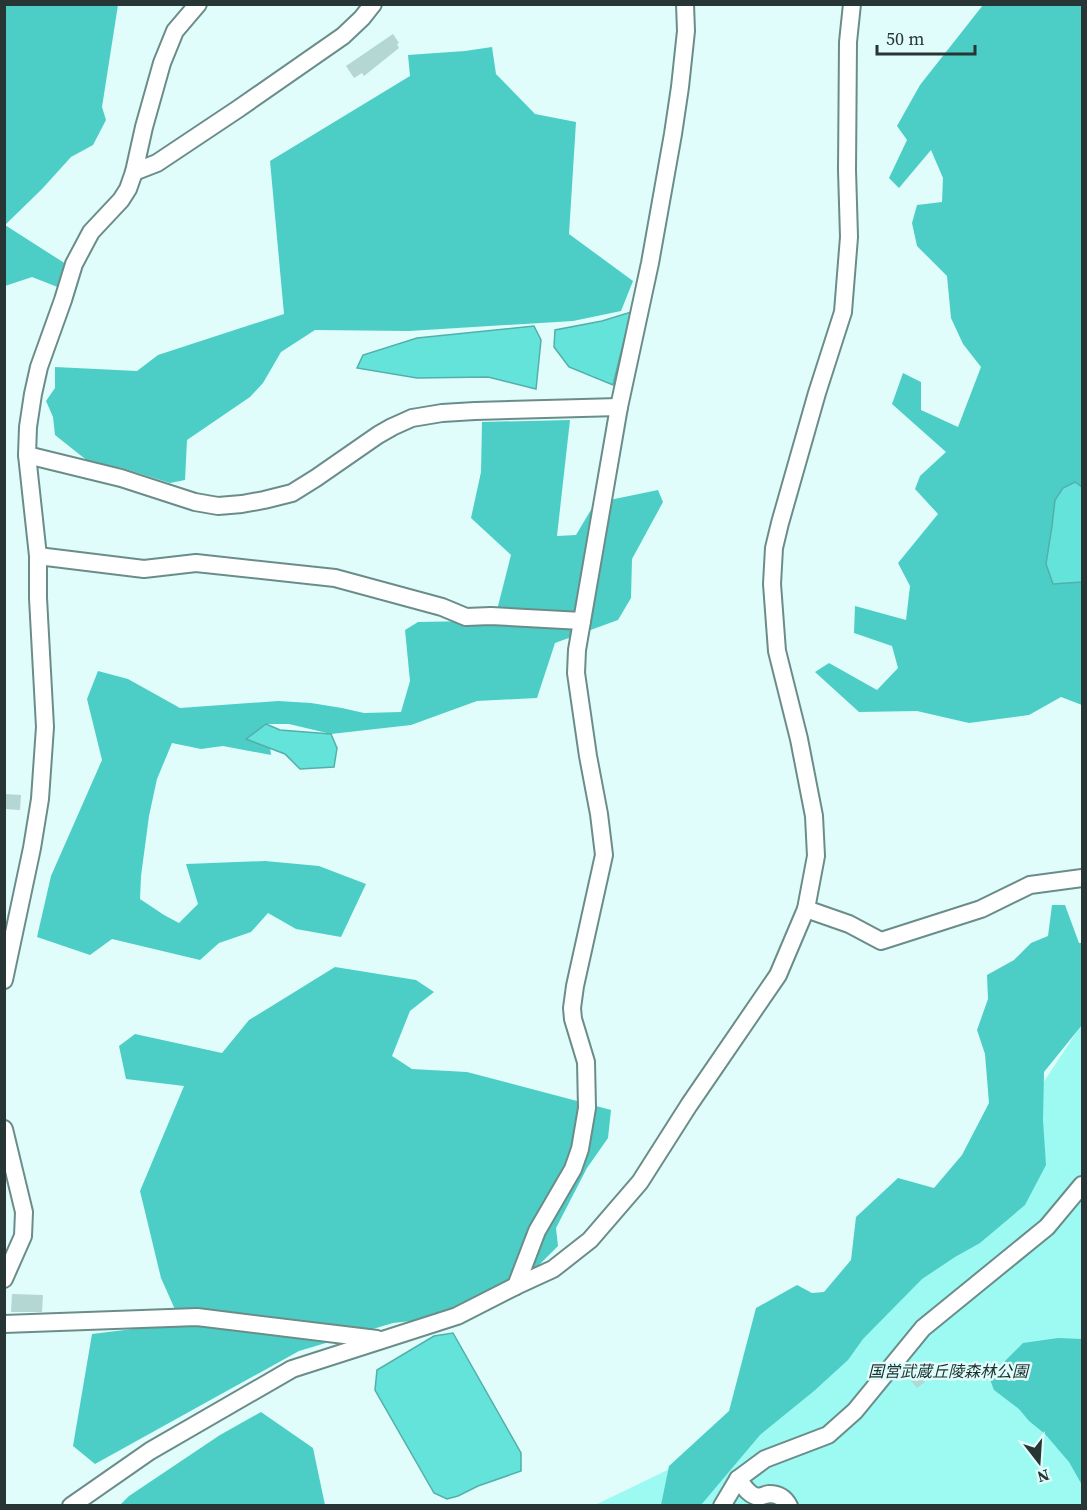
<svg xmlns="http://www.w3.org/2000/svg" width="1087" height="1510" font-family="'Source Serif 4','Noto Sans JP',serif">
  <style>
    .green { fill: #9cfaf3 }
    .forest { fill: #4ccec6 }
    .water { fill: #64e3db; stroke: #52afa9; stroke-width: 1.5 }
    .building { fill: #b4d7d4 }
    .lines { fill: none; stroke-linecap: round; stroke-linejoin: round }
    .minor-casing { stroke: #6b8d8a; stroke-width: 20 }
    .minor { stroke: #fff; stroke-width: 16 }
    .labels { text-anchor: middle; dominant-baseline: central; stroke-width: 5; stroke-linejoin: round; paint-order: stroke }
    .park-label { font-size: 16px; font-style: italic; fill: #1a302e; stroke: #e0fdfb }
  </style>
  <rect width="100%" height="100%" fill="#e0fdfb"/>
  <path class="green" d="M1082 1024V1505L593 1506 713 1448 986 1169Z"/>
  <g class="forest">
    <path d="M5 5H118L102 107 106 120 93 145 71 157 42 189 5 225 69 266 60 288 32 277 5 286Z"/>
    <path d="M983 5H1082V487L1075 482 1063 488 1055 500 1052 526 1053 584 1082 582V705L1061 697 1029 715 969 723 917 711 859 712 815 672 829 663 877 690 898 668 892 646 854 633 855 606 906 620 910 586 898 563 938 514 915 489 920 476 946 452 892 404 903 373 921 382V410L958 427 981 367 963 344 951 318 947 276 917 246 912 223 917 205 942 202 943 178 931 150 899 188 889 178 907 140 897 126 920 85Z"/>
    <path d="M492 47 496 74 535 114 576 122 569 234 633 281 621 311 573 321 409 331 315 330 281 352 263 383 250 397 187 440 185 480 170 483 122 468 89 462 55 435 53 417 46 401 55 388V367L137 371 158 355 284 314 270 161 410 76 408 55 465 51Z"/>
    <path d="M570 420 557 536 576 535 595 503 658 490 663 502 632 559 631 598 618 620 555 643 537 698 477 701 411 725 331 734 289 724H267L271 755 223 746 201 749 172 743 157 779 149 816 141 876 140 899 164 915 179 923 198 904 186 864 265 861 319 866 366 884 341 937 296 929 268 913 251 932 219 943 200 960 112 939 90 955 37 937 51 876 102 760 87 699 98 671 128 679 180 708 278 701 311 703 342 708 364 713 401 712 410 681 405 630 418 622 471 621 497 610 511 555 471 518 481 472 482 422Z"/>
    <path d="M1052 905H1065L1079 943H1082V1025L1044 1072 1043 1120 1046 1165 1025 1205 980 1243 955 1257 922 1279 863 1339 848 1360 814 1391 760 1435 701 1505H661L669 1466 729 1411 756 1308 797 1285 812 1293 824 1292 851 1260 856 1217 898 1178 934 1188 962 1155 989 1103 985 1054 977 1030 988 999 987 975 1014 960 1031 943 1048 936Z"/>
    <path d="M335 967 416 980 434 992 410 1011 392 1056 412 1069 467 1072 611 1110 608 1138 587 1168 556 1228 558 1246 504 1300 457 1316 393 1323 299 1351 95 1464 73 1446 92 1334 181 1323 161 1278 140 1191 184 1086 126 1079 119 1046 135 1034 222 1053 249 1020Z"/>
    <path d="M1058 1338 1082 1339V1485L1069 1462 1045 1434 1029 1421 1019 1409 994 1390 989 1377 1023 1343Z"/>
    <path d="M261 1412 313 1448 325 1505H120L129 1496 220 1435Z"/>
  </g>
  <g class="water">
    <path d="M631 312 613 385 569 367 554 347 555 330 602 321Z"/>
    <path d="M534 326 541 340 536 389 488 377 417 378 357 368 363 355 417 338Z"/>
    <path d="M1075 482 1082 487V582L1053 584 1046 564 1052 526 1055 500 1063 488Z"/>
    <path d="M266 724 280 730 331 734 337 748 334 767 300 769 285 754 246 739Z"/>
    <path d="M453 1333 521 1453V1471L478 1486 458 1496 447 1499 434 1493 375 1390 377 1370 434 1336Z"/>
  </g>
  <g class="building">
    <path d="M393 34 399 43 397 44 399 48 364 76 362 73 354 78 346 66Z"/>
    <path d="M4 794 21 795 20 810 4 809Z"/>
    <path d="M12 1294 43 1295 42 1312H11Z"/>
    <path d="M916 1369 925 1382 917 1388 907 1376Z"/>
  </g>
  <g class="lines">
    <defs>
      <g id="minor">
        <path d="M134 172 157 163 238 109 343 36 362 18 373 4"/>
        <path d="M27 455 121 478 195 502 218 506 242 504 264 500 292 493 316 478 378 435 392 427 412 418 442 413 475 411 619 407"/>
        <path d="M38 556 144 569 196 563 335 578 442 607 466 617 491 616 582 621"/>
        <path d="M806 909 849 924 881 941 981 909 1030 885 1082 878"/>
        <path d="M4 980 32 848 40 799 45 727 38 598V556L27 455 28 427 33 394 39 367 63 300 74 264 91 232 121 200 128 189 134 172 144 127 162 63 175 31 198 4"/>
        <path d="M4 1129 24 1212 23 1236 4 1279"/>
        <path d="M516 1286 537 1231 573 1169 580 1149 587 1108 586 1062 573 1019 572 1008 575 986 604 855 599 814 588 756 576 673 577 650 619 407 650 263 673 134 680 87 686 31 685 4"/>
        <path d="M4 1324 197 1317 377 1339"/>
        <path d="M738 1479C743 1485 747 1493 755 1496 760 1498 763 1495 769 1494 778 1494 785 1498 789 1506"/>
        <path d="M71 1506 150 1451 292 1369 457 1316 516 1286 553 1269 590 1240 640 1182 689 1105 778 975 806 909 816 856 814 816 799 739 777 651 772 584 774 548 780 523 817 393 843 312 849 237 847 170 848 42 852 4"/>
        <path d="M722 1506 738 1479 765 1459 828 1435 855 1411 923 1328 1047 1227 1082 1185"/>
      </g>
    </defs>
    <use href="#minor" class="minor-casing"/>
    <use href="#minor" class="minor"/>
  </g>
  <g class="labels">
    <g class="park-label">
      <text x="948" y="1371">国営武蔵丘陵森林公園</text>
    </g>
  </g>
  <rect width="1087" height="1510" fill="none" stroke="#273534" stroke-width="12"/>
  <g transform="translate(1039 1462) rotate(163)" stroke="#e0fdfb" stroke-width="4.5" paint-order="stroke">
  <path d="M0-4.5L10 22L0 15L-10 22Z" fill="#273534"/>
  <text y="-9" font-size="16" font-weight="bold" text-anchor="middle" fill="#273534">N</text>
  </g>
  <path d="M877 45v9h98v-9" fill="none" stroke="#273534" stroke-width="3"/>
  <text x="886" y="45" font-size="18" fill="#273534" stroke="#e0fdfb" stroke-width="4.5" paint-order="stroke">50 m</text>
</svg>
